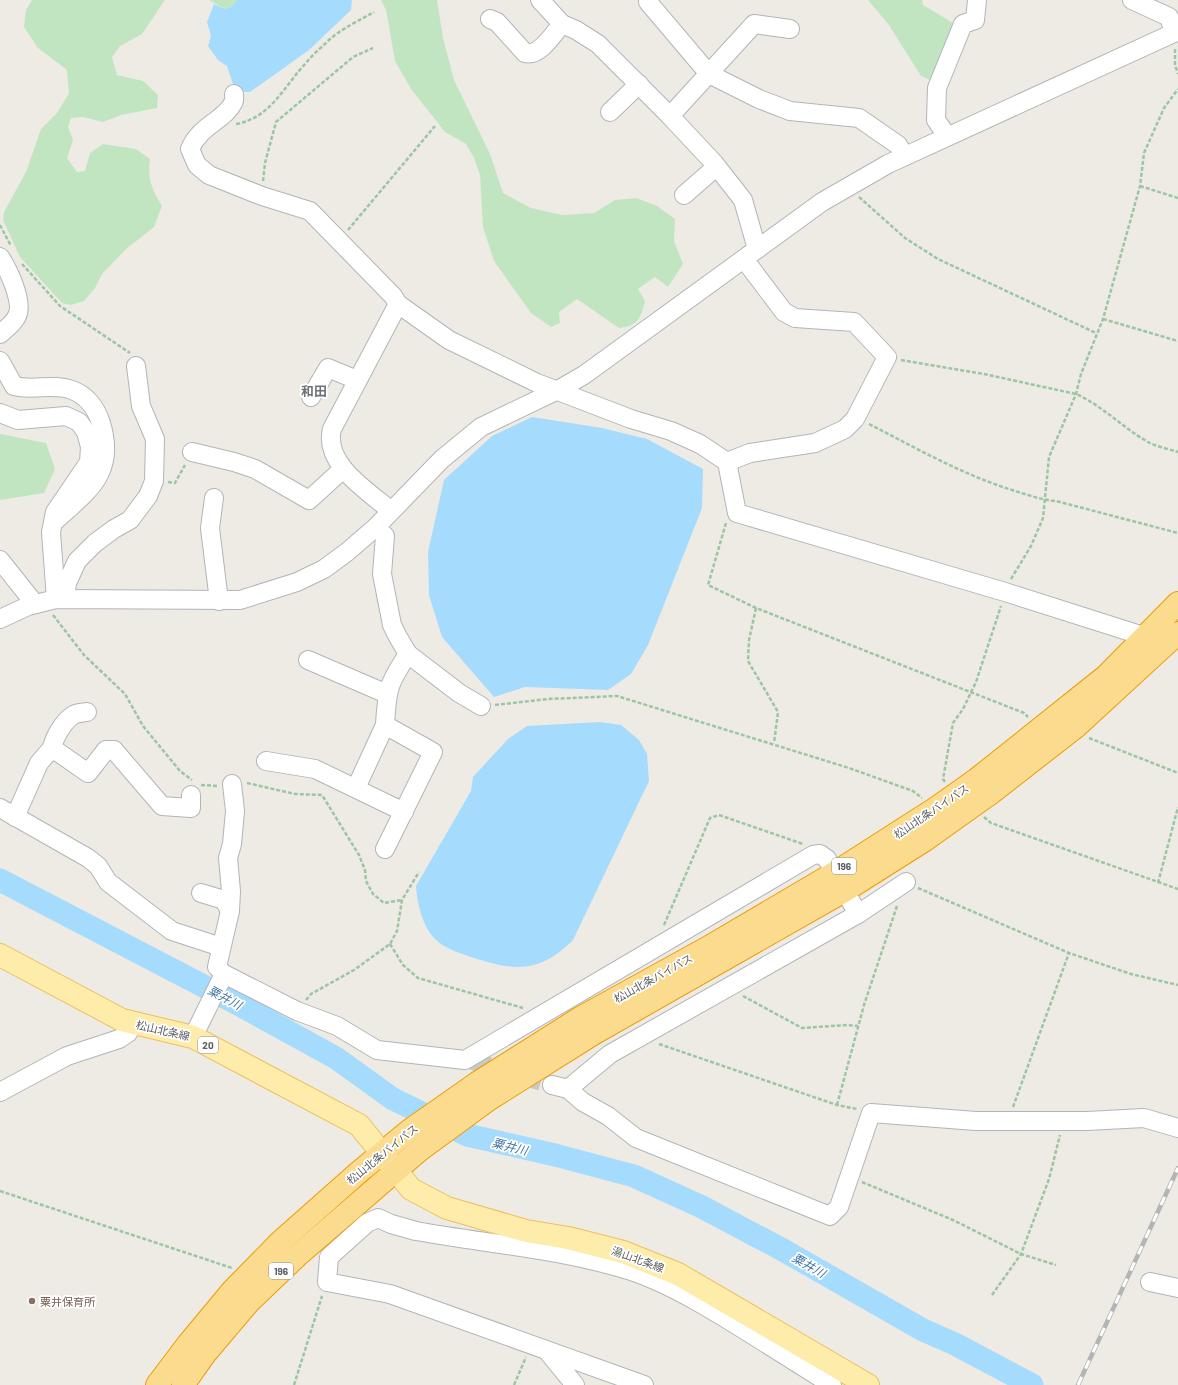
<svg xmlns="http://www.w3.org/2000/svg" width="1178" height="1385" font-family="Barlow,'Noto Sans JP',sans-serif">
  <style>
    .green { fill: #c2e5c1 }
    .water { fill: #a5dbfd }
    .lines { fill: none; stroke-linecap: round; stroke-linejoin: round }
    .river { stroke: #a5dbfd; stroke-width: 23 }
    .minor-tunnel { stroke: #cac8c4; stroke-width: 18; stroke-dasharray: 18 9; stroke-linecap: butt }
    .minor-casing { stroke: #b1b5b9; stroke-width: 20 }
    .major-casing { stroke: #efbf5c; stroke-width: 24 }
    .highway-casing { stroke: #ee9b04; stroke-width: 24 }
    .path { stroke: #9ac6a4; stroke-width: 2.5; stroke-dasharray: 4 2; stroke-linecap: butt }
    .minor { stroke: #fff; stroke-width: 18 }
    .major { stroke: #feecaa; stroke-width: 22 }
    .highway { stroke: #fbdb8e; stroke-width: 22 }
    .rail-casing { stroke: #b3b4b4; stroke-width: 4.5 }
    .rail { stroke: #fff; stroke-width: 3; stroke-dasharray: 9; stroke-linecap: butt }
    .education-dot { fill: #8d6e63; stroke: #fff; stroke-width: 1.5 }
    .labels { text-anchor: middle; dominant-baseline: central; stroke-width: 3.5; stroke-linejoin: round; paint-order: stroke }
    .shield { fill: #fff; stroke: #8d9092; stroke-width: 1 }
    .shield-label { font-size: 10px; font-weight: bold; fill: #5c6064 }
    .street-label { font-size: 11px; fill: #5c6064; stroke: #fff }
    .education-label { font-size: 11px; fill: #785e54; stroke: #fff; text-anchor: start }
    .water-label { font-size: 12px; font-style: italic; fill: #3f76a7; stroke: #fff }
    .quarter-label { font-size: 13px; font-weight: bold; fill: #6d7276; stroke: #fff }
  </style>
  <rect width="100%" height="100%" fill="#eeebe4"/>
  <g class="green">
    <path d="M32 0H165L142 34 120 46 112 57 117 75 143 81 158 95 157 108 121 115 103 122 83 117 71 118 68 127 73 140 67 158 77 172 85 171 90 153 103 144 136 149 150 159C147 179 152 189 162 206L154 227 126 249 102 274 95 288 84 301 71 305 62 303 20 257 3 220 4 212 26 172 41 129 57 113 69 93 67 70 38 48 24 27 26 10Z"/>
    <path d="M209 0H237L232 6 225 9Z"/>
    <path d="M381 0H437L443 38 454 80 490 154 503 193 531 208 562 215 594 213 615 200 636 198 657 206 675 219 674 241 683 264 668 287 655 277 638 289 645 301C641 319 637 326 619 328L577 299 559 312 560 323 551 327 531 313 494 261 483 227 480 175 474 158 466 144 445 132 411 89 395 61 386 10Z"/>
    <path d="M868 0H922L923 5 953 23 961 36 932 81 921 76 889 25Z"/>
    <path d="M0 434 46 443 55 469 44 493 0 500Z"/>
  </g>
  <g class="water">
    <path d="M237 0H352L351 10 309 50 250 92H242L233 84 227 66 218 60 208 46 211 36 207 22 214 4 225 9 232 6Z"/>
    <path d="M532 417 602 428 647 439 703 469 702 508 648 645 631 674 608 690 525 687 494 697 442 637 429 595 428 552 444 480 492 436Z"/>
    <path d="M600 722 621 725 639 740 647 754 649 781 573 940C539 974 514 971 471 957 454 951 440 947 430 933 421 920 417 901 416 886L471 791 473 777 508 739 527 726Z"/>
  </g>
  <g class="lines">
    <path class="river" d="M0 880 238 1004 336 1058 393 1099 467 1135 555 1155 634 1176 702 1207 783 1250 923 1330 955 1344 1032 1385"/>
    <path class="minor-tunnel" d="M472 1061 552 1085"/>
    <defs>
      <g id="minor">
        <path d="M540 0 562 24 576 30 598 44 670 116 714 163 743 200 757 249"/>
        <path d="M1132 0 1169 17 1174 33"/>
        <path d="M648 2 709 74 759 99 790 111 859 118 898 145 905 156"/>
        <path d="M490 19 497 22 525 53C540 57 553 34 562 24"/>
        <path d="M234 94C234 97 235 101 233 103 225 120 200 125 190 149L197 165 209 175 262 196 310 211 393 296 398 304"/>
        <path d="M610 112 639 84"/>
        <path d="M670 116 754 24 790 29"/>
        <path d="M947 136 936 120 937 88 963 24 975 20 977 0"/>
        <path d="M684 195 716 167"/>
        <path d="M0 257C8 269 24 302 17 316 14 323 6 329 0 334"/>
        <path d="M0 361 14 386C33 391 54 383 72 390 88 396 96 408 101 423 116 473 89 490 56 520"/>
        <path d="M311 397 328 368 357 380"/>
        <path d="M0 413 18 420 66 416 79 422 86 432 90 447 89 462 55 512 51 532 56 599"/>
        <path d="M192 452 234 462 255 469 309 500 343 469"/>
        <path d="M727 462 750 453 815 443 845 429 855 419 887 357 854 322 795 318 784 312 744 259"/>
        <path d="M214 498 210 528 219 601"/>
        <path d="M391 511C368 491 323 464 332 429L398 304 449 340 537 383 631 419 671 431 700 444 727 462 737 513 1005 592 1156 640"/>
        <path d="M376 527 385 536 382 574 392 625 398 637 408 654 459 693 481 706"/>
        <path d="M0 560 35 604"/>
        <path d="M65 599 67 583 77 561 95 543 114 529 130 520 148 496 154 481 155 439 141 406 136 366"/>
        <path d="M0 619 28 606 56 599 240 600 297 582 324 569 347 552 376 527 442 459 481 427 558 390 584 375 822 202 888 164 1178 31"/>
        <path d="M308 660 387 694"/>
        <path d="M52 748C54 738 63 722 72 716 77 712 82 713 87 712"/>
        <path d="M266 761 315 769 404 812"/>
        <path d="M232 784 235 811 232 844 228 858 231 891 230 911 217 967 224 974 297 1011 337 1026 377 1050 465 1060 813 855 820 854 827 859 858 914"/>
        <path d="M356 788 385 725"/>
        <path d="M0 808 88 858 98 866 108 882 172 931 221 947"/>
        <path d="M15 817 39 763 52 748 88 773 106 750H114L162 806 191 808V795"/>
        <path d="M385 849 433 752 385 725C387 689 388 684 408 654"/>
        <path d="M201 893 224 900 230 911"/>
        <path d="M193 1037 224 974"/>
        <path d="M552 1085 568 1089 583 1102 608 1116 636 1138 830 1216 839 1207 871 1113 976 1121H1087L1144 1118 1178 1128"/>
        <path d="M568 1089 610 1054 858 914 906 882"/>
        <path d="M0 1092 67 1056 119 1039 128 1033 133 1023"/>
        <path d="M1150 1282 1178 1288"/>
        <path d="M799 1351 794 1361 832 1385"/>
        <path d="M548 1352 575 1385"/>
        <path d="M644 1385 390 1294 327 1282 329 1257 367 1223 378 1218 391 1224 416 1231C488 1244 562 1249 631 1271 685 1289 745 1331 794 1361"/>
      </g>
      <path id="major" d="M0 955 122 1020 193 1037 359 1125 411 1189 447 1208 526 1231 568 1238 623 1252 678 1274 868 1385"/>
      <g id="highway">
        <path d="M157 1385 188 1344 232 1291 280 1242 359 1172 410 1130 477 1083 580 1018 707 948 836 872 936 808 977 779 1106 676 1178 603"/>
        <path d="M183 1385 205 1354 249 1302 297 1256 421 1149 488 1100 593 1034 846 890 925 840 991 793 1077 726 1178 633"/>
      </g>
    </defs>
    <use href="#minor" class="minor-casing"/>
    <use href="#major" class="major-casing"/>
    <use href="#highway" class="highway-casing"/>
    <g class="path">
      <path d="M1175 49V65L1178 74"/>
      <path d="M236 124C271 118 284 86 306 63 313 54 322 47 330 39 343 28 360 20 374 12"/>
      <path d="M263 181 265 163 276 122 353 57 373 48"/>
      <path d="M1140 186 1178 198"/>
      <path d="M859 197 905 238 938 259 1096 333"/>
      <path d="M0 225 11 246"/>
      <path d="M348 230 435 126"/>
      <path d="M22 264 60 306 130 353"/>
      <path d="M1103 319 1178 341"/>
      <path d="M901 360 984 374 1076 394C1103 406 1123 428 1148 442 1157 447 1169 449 1178 452"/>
      <path d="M869 424C916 448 963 475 1015 491 1028 495 1042 500 1056 501L1178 533"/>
      <path d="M168 482 175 483 185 465"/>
      <path d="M726 523 708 585 756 608 1024 713 1028 717"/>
      <path d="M1011 579 1031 546 1043 518 1049 457 1076 394 1081 374 1103 319 1140 186 1144 153 1164 108 1178 89"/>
      <path d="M756 608 749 640 748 661 778 712 774 743"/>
      <path d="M53 615 84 655 125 694 143 726 180 771 192 780"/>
      <path d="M495 705 548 699 617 696 849 768 913 791 922 798"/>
      <path d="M1089 738 1178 773"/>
      <path d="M945 782 943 779 953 723 963 709 976 682 1001 606"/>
      <path d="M247 783 295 794 322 795 359 855 365 870 366 881 373 894 384 903 402 900"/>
      <path d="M201 785 218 786"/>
      <path d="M984 817 991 823 1178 889"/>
      <path d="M1158 883 1178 807"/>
      <path d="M918 888 1069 953 1131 974 1178 985"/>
      <path d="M664 925 710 818 719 815 803 844"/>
      <path d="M390 944 403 965 418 978 523 1008"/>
      <path d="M743 996 802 1028 847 1025 858 1026"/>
      <path d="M306 1000 311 994 354 970 390 944 397 931 402 900 419 872"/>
      <path d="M659 1044 837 1105 857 1109"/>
      <path d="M837 1105 864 1005 897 906"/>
      <path d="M1013 1107 1069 953"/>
      <path d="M862 1182 953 1220 1021 1254 1056 1265"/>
      <path d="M0 1191 232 1268"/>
      <path d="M992 1295 1021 1254 1049 1179 1060 1135"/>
      <path d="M294 1385 322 1296"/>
      <path d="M514 1385 526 1357"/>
    </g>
    <use href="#minor" class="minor"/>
    <use href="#major" class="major"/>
    <use href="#highway" class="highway"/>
    <defs>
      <path id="rail" d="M1078 1385 1178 1168"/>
    </defs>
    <use href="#rail" class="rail-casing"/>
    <use href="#rail" class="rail"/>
  </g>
  <circle class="education-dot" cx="32" cy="1301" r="4"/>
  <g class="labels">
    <g class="shield">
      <rect x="832" y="858" width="24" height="16" rx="3"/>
      <rect x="198" y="1037" width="20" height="16" rx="3"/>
      <rect x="269" y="1263" width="24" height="16" rx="3"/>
    </g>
    <g class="shield-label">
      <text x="844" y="866">196</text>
      <text x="208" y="1045">20</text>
      <text x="281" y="1271">196</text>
    </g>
    <g class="street-label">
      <text transform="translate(931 811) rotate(-34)">松山北条バイパス</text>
      <text transform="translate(653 978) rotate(-29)">松山北条バイパス</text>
      <text transform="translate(163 1030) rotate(13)">松山北条線</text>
      <text transform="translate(382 1154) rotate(-39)">松山北条バイパス</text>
      <text transform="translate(638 1259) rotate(20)">湯山北条線</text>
    </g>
    <g class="education-label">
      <text x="40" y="1301">粟井保育所</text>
    </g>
    <g class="water-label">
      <text transform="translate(225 997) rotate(28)">粟井川</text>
      <text transform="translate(510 1146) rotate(14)">粟井川</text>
      <text transform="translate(809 1265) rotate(30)">粟井川</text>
    </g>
    <g class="quarter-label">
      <text x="314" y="391">和田</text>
    </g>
  </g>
</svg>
